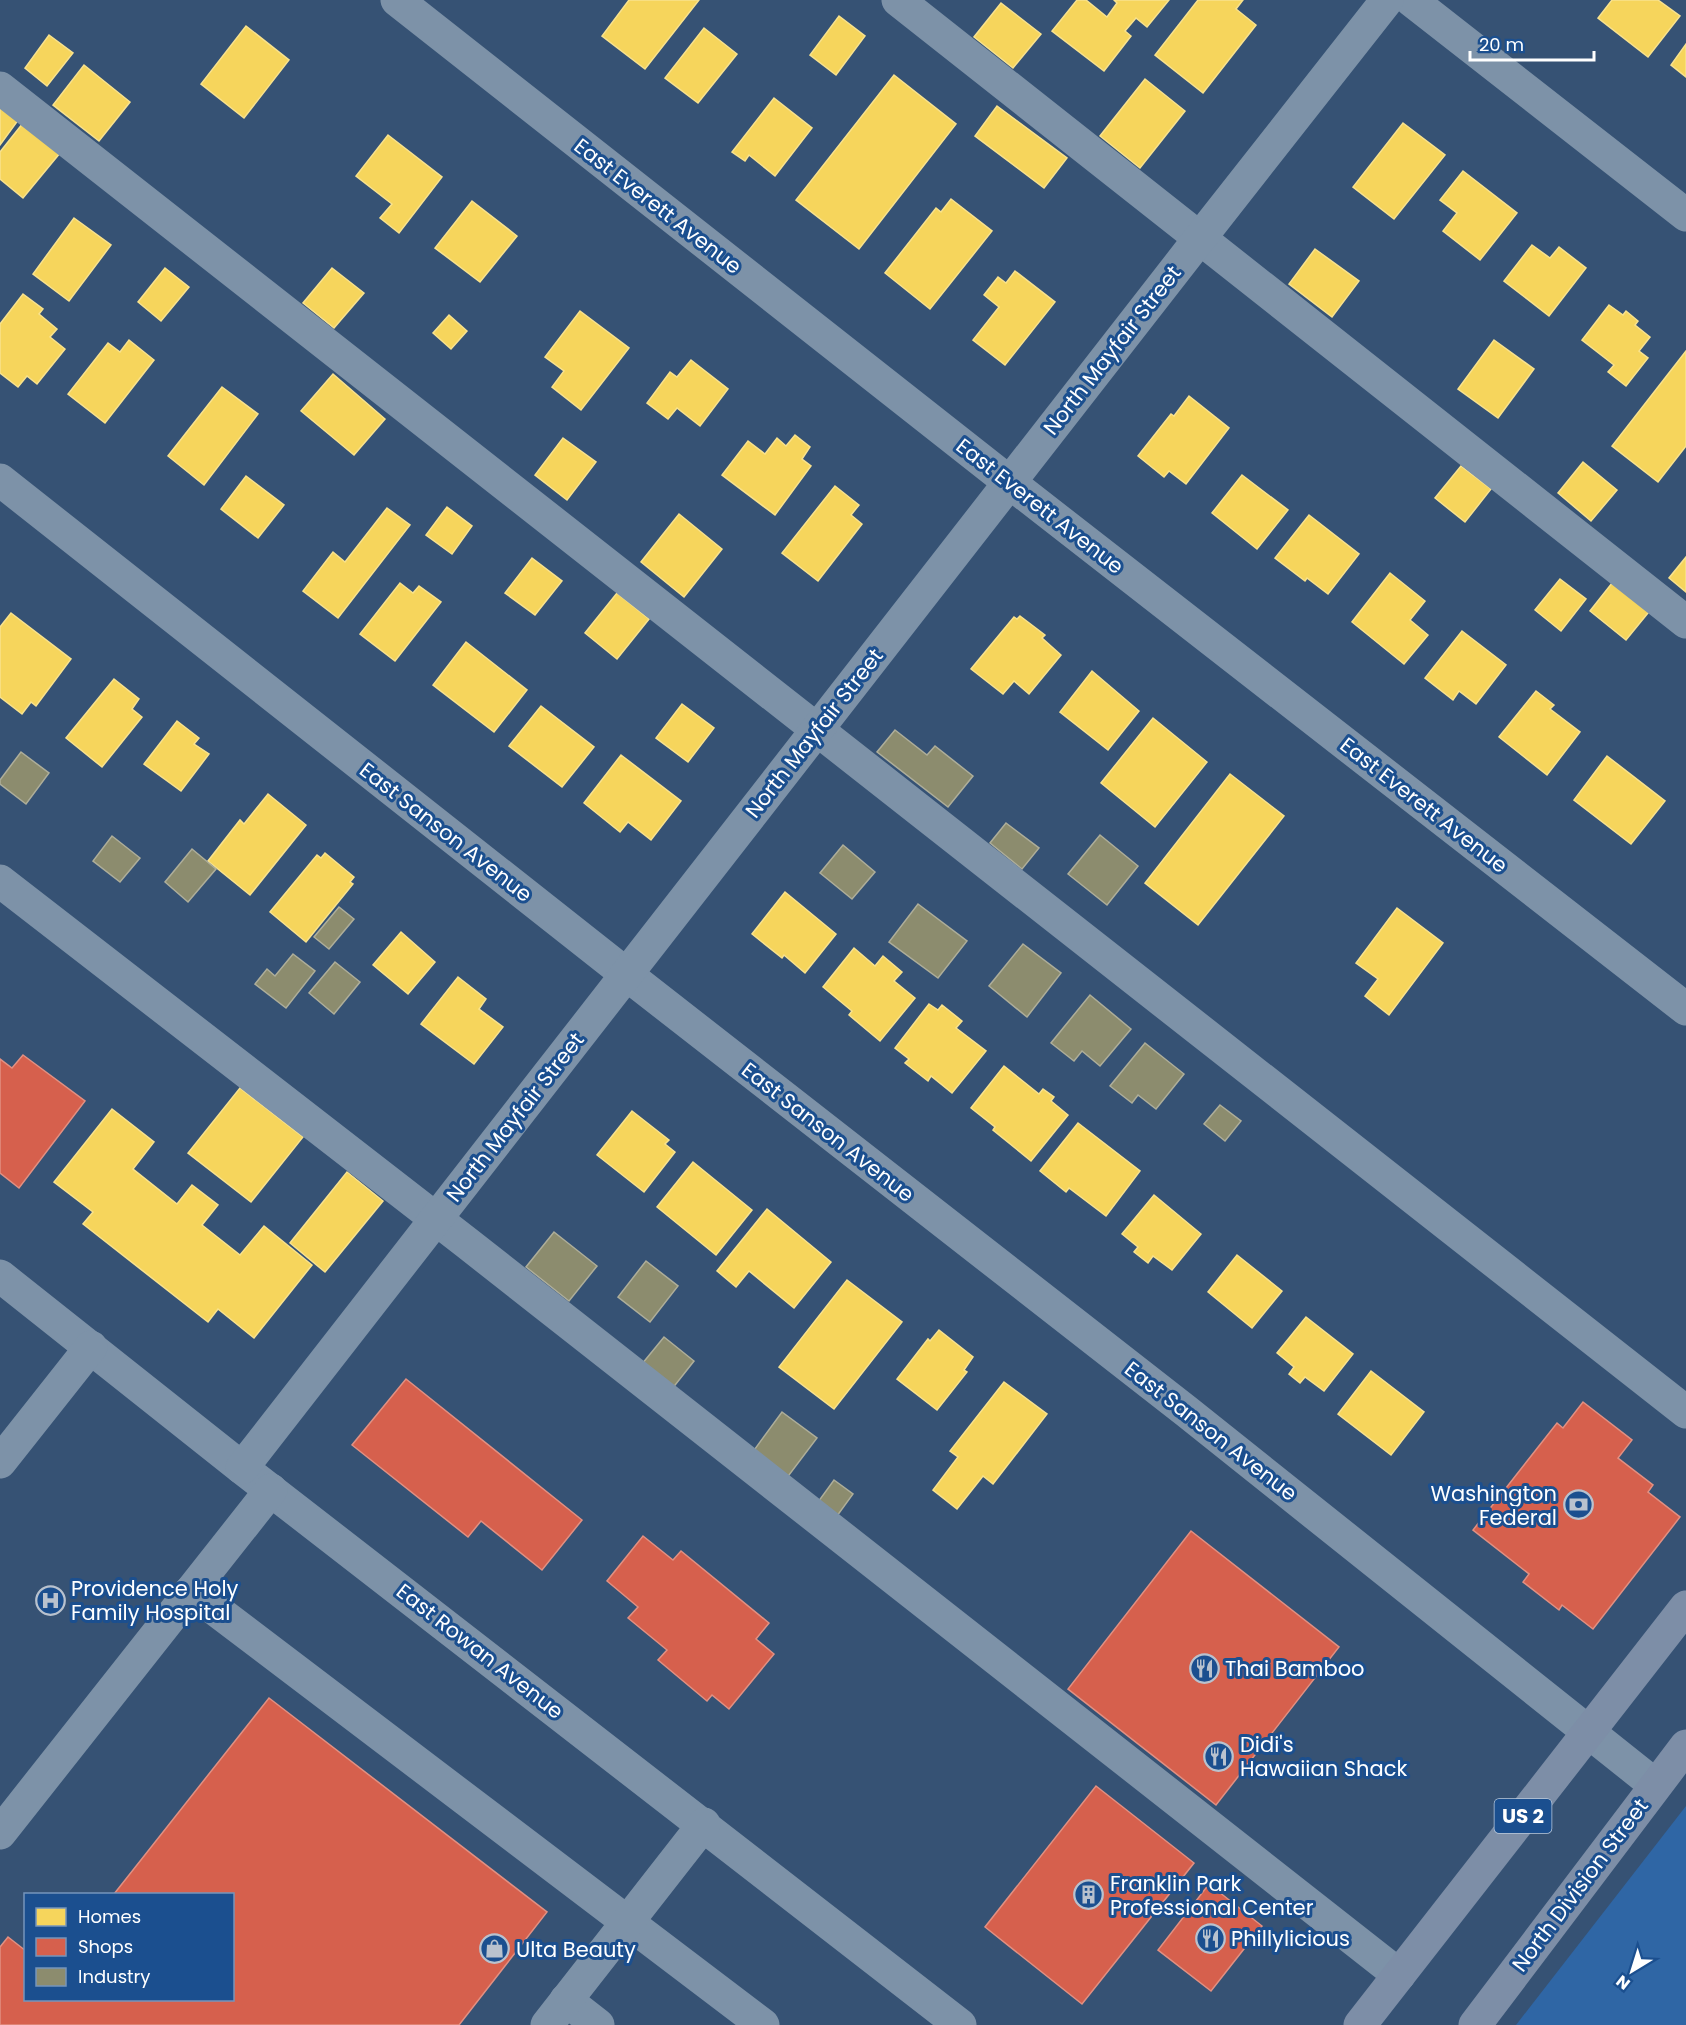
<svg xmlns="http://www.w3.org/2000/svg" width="1686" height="2025" font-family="Poppins,sans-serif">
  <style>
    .green { fill: #2f66a5 }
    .homes { fill: #f6d55c; stroke: #f9e28d; stroke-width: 1.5 }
    .shops { fill: #d6604d; stroke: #e29082; stroke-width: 1.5 }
    .industry { fill: #8c8c6e; stroke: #aeae9a; stroke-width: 1.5 }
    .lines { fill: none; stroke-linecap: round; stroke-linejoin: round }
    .minor { stroke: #7d92a8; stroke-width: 33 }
    .major { stroke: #7d8ea7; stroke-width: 33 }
    .labels { text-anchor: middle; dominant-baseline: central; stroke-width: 6; stroke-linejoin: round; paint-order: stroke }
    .shield { fill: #1b4f8f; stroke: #bbcadd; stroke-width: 1.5 }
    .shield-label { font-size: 20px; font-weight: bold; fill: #fff }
    .street-label { font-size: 21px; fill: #fff; stroke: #1b4f8f }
    .poi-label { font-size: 21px; fill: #fff; stroke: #1b4f8f; text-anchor: start }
  </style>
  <rect width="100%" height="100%" fill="#365274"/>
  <path class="green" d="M1686 1806V2025H1516Z"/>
  <g class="homes">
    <path d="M629 0H699L645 69 602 36Z"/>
    <path d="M1077 0H1086L1107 17 1117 3 1114 0H1169L1147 27 1136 18 1125 31 1131 36 1104 71 1052 31Z"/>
    <path d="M1198 0H1243L1236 9 1256 25 1203 93 1155 55Z"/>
    <path d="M1612 0H1658L1680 16 1648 57 1598 18Z"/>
    <path d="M1001 3 1041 34 1013 68 974 37Z"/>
    <path d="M839 16 865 36 836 75 810 55Z"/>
    <path d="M246 26 289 60 244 118 201 84Z"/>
    <path d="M704 28 737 54 698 103 665 78Z"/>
    <path d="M49 35 73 53 47 86 25 68Z"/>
    <path d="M1686 44V77L1671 65Z"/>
    <path d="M84 65 130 102 99 141 53 105Z"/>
    <path d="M894 75 956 124 859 249 796 200Z"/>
    <path d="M1145 79 1185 111 1140 168 1100 136Z"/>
    <path d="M774 98 812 128 775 176 749 155 745 161 732 152Z"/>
    <path d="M0 105 19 119 0 145Z"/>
    <path d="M997 106 1067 158 1044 188 975 136Z"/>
    <path d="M23 123 60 153 23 198 0 179V152Z"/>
    <path d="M1403 123 1445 155 1394 219 1353 187Z"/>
    <path d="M388 135 442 177 399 233 380 218 392 204 356 176Z"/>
    <path d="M1463 171 1517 213 1480 260 1443 231 1457 213 1440 200Z"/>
    <path d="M951 199 992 231 930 309 885 273 936 208 941 212Z"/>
    <path d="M472 201 517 236 480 282 435 248Z"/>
    <path d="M74 218 111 245 69 301 33 274Z"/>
    <path d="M1532 245 1550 258 1559 247 1586 268 1549 316 1504 281Z"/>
    <path d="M1315 249 1359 281 1332 317 1289 284Z"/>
    <path d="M165 268 189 287 161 321 138 302Z"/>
    <path d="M332 268 364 293 334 328 303 303Z"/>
    <path d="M1015 271 1055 302 1005 365 973 340 999 307 984 295 998 277 1006 283Z"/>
    <path d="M23 294 43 309 39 314 57 329 50 337 65 349 37 384 27 376 18 387 0 373V324Z"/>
    <path d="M1609 305 1623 315 1626 311 1638 321 1635 325 1650 337 1639 351 1648 358 1626 386 1608 372 1614 365 1582 340Z"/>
    <path d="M580 311 629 348 581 410 552 387 564 371 545 357Z"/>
    <path d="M449 315 467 331 451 349 433 333Z"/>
    <path d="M129 340 154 360 105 423 68 394 108 343 120 352Z"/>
    <path d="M1494 340 1534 369 1498 418 1458 389Z"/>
    <path d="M1686 351V446L1658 482 1612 446Z"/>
    <path d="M691 360 728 389 700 426 677 408 668 419 647 403 670 372 677 377Z"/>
    <path d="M333 374 385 419 354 455 301 411Z"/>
    <path d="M222 387 258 414 204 485 168 456Z"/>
    <path d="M1189 396 1229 428 1186 484 1169 471 1164 477 1138 456 1171 414 1174 416Z"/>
    <path d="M795 435 810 447 802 459 811 466 775 515 722 475 748 441 765 454 777 438 786 446Z"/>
    <path d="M563 438 596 462 567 500 535 475Z"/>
    <path d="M1583 462 1617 490 1591 521 1558 493Z"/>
    <path d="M1461 466 1491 489 1465 522 1435 498Z"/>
    <path d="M1242 475 1288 510 1257 549 1212 513Z"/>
    <path d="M246 476 284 505 258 538 221 509Z"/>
    <path d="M835 486 859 505 851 515 862 524 818 581 782 553Z"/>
    <path d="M447 507 472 526 452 554 426 535Z"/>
    <path d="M387 508 410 525 338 618 303 591 333 552 345 562Z"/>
    <path d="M679 514 722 549 684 597 641 562Z"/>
    <path d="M1309 515 1359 554 1328 594 1307 578 1305 581 1275 558Z"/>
    <path d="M1686 557V592L1669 578Z"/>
    <path d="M532 558 562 581 535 615 505 593Z"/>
    <path d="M1390 573 1425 601 1410 620 1428 635 1404 664 1352 622Z"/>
    <path d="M1616 578 1652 608 1626 640 1590 611Z"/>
    <path d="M1560 579 1586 599 1561 631 1535 610Z"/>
    <path d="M400 583 413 593 419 586 441 602 395 661 360 634Z"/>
    <path d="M617 593 649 619 617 659 585 633Z"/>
    <path d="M11 613 71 659 36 706 31 702 22 714 0 697V627Z"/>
    <path d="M1020 616 1045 635 1042 638 1061 655 1029 694 1014 681 1003 694 971 669 1014 617 1017 619Z"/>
    <path d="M1462 631 1506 665 1476 704 1459 691 1453 700 1425 678Z"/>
    <path d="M466 642 527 690 494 732 433 685Z"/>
    <path d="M1092 671 1139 711 1108 750 1060 712Z"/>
    <path d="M114 679 139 699 132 709 142 717 102 767 66 738Z"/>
    <path d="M1536 691 1554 705 1550 709 1580 732 1547 775 1499 737Z"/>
    <path d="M682 704 714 728 688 762 656 738Z"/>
    <path d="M541 706 594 747 562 787 509 746Z"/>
    <path d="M1153 718 1207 762 1155 827 1101 783Z"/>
    <path d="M177 721 199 738 194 744 209 754 181 791 144 764Z"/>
    <path d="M621 755 681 801 651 840 628 822 620 832 584 803Z"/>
    <path d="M1607 756 1665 801 1631 844 1574 800Z"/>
    <path d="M1230 774 1284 816 1198 925 1145 883Z"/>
    <path d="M268 794 306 825 250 895 208 861 240 820 244 824Z"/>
    <path d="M325 853 354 877 350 882 353 884 306 942 270 912 317 855 321 858Z"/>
    <path d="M785 892 836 934 805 973 784 955 782 958 752 934Z"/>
    <path d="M1397 908 1443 943 1389 1015 1365 996 1378 979 1356 963Z"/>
    <path d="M401 932 435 962 408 994 373 965Z"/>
    <path d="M854 948 875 966 883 956 902 972 894 981 915 998 880 1041 849 1015 852 1011 823 987Z"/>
    <path d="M458 977 486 999 479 1009 503 1027 474 1064 421 1024Z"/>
    <path d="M929 1004 938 1010 942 1005 962 1021 956 1028 986 1051 952 1093 931 1076 928 1081 905 1063 909 1059 895 1048Z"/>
    <path d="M1004 1066 1039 1094 1043 1089 1054 1097 1051 1101 1068 1115 1031 1161 993 1130 995 1127 971 1108Z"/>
    <path d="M240 1088 303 1137 251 1202 188 1153Z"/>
    <path d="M112 1109 154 1142 133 1169 177 1204 192 1185 218 1205 202 1225 240 1255 264 1226 312 1265 254 1338 218 1309 208 1322 83 1224 93 1212 54 1182Z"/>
    <path d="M632 1111 669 1140 665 1144 675 1152 644 1192 597 1155Z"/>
    <path d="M1078 1123 1140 1171 1106 1216 1069 1188 1066 1192 1040 1171Z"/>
    <path d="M693 1162 752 1210 716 1255 657 1207Z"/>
    <path d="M347 1172 383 1201 325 1272 290 1243Z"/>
    <path d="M1154 1195 1201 1234 1172 1270 1153 1256 1148 1263 1134 1252 1138 1247 1122 1234Z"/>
    <path d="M767 1209 831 1262 794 1308 749 1271 736 1287 717 1271Z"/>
    <path d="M1237 1255 1282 1291 1252 1328 1208 1292Z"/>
    <path d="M847 1280 902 1322 834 1409 779 1367Z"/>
    <path d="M1306 1317 1353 1354 1324 1391 1305 1377 1300 1383 1289 1374 1294 1367 1277 1353Z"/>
    <path d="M939 1330 973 1357 964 1370 967 1372 937 1410 897 1379 928 1339 930 1341Z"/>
    <path d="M1371 1371 1424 1412 1391 1455 1338 1414Z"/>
    <path d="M1004 1382 1047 1414 993 1484 983 1476 957 1509 933 1490 958 1457 950 1451Z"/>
  </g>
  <g class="shops">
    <path d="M23 1055 85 1101 19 1188 0 1173V1059L12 1068Z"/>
    <path d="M406 1379 582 1520 542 1570 481 1521 468 1537 352 1445Z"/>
    <path d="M1583 1402 1632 1440 1618 1458 1653 1485 1648 1492 1680 1517 1593 1629 1562 1605 1559 1610 1523 1582 1529 1574 1473 1530 1557 1423 1563 1428Z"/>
    <path d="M1191 1531 1339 1647 1216 1805 1068 1689Z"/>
    <path d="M643 1536 673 1560 681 1551 769 1623 756 1639 774 1654 729 1709 712 1695 707 1701 658 1660 667 1650 628 1618 638 1607 607 1581Z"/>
    <path d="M269 1698 547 1912 459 2025H0V1947L8 1937 26 1951V2000H232V1894H114Z"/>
    <path d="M1096 1786 1194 1863 1082 2004 985 1927Z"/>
    <path d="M1209 1884 1262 1926 1211 1991 1158 1950Z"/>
  </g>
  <g class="industry">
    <path d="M895 730 927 755 935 746 973 776 948 807 877 752Z"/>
    <path d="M21 752 49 773 26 804 0 784V780Z"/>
    <path d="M1006 823 1039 848 1022 869 990 843Z"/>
    <path d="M1100 835 1138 866 1107 905 1068 874Z"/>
    <path d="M112 836 140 858 120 882 93 861Z"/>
    <path d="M843 845 875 872 852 899 820 873Z"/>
    <path d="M192 849 216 869 188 902 165 882Z"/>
    <path d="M918 904 967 941 938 978 889 942Z"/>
    <path d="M339 907 354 919 329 949 314 937Z"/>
    <path d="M1023 944 1061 973 1027 1017 989 986Z"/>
    <path d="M293 954 315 971 286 1008 255 984 267 969 275 976Z"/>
    <path d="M335 962 360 982 334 1014 309 993Z"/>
    <path d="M1090 995 1131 1029 1100 1066 1082 1051 1074 1061 1051 1043Z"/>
    <path d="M1145 1043 1184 1074 1156 1109 1138 1095 1132 1103 1110 1086Z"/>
    <path d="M1220 1105 1241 1121 1225 1141 1204 1124Z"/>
    <path d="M554 1232 597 1266 569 1301 526 1267Z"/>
    <path d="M646 1261 678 1286 650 1322 618 1297Z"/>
    <path d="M664 1337 694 1361 672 1389 642 1364Z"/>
    <path d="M782 1412 817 1438 786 1479 752 1453Z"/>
    <path d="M834 1480 853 1494 837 1516 818 1502Z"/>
  </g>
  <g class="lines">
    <g class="minor">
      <path d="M397 0 1009 482 1686 1009"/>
      <path d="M898 0 1686 622"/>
      <path d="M1411 0 1686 215"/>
      <path d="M0 88 1686 1412"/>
      <path d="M0 480 626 974 1186 1411 1655 1785"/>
      <path d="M0 881 467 1243 1399 1975"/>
      <path d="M0 1276 242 1468 960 2025"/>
      <path d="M0 1462 91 1347"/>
      <path d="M242 1468 1200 238 1387 0"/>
      <path d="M191 1591 763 2025"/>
      <path d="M0 1833 271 1490"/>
      <path d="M566 2000 598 2025"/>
      <path d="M547 2025 704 1824"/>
    </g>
    <g class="major">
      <path d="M1360 2025 1686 1607"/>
      <path d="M1475 2025 1686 1746"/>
    </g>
  </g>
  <defs>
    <symbol id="bank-ring" viewBox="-11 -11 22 22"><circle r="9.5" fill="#1b4f8f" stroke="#b9c2ce" stroke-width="1.5"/><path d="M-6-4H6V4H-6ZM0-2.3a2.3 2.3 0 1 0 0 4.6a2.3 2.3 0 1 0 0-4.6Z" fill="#b9c2ce"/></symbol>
    <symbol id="hospital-ring" viewBox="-11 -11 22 22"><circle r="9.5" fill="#1b4f8f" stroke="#b9c2ce" stroke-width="1.5"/><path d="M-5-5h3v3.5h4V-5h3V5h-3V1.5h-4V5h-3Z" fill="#b9c2ce"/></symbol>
    <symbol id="restaurant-ring" viewBox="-11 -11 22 22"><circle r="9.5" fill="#1b4f8f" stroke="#b9c2ce" stroke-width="1.5"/><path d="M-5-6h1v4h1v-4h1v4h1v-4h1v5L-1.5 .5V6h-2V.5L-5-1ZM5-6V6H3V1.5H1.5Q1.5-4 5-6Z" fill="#b9c2ce"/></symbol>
    <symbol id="building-ring" viewBox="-11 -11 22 22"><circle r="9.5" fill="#1b4f8f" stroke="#b9c2ce" stroke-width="1.5"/><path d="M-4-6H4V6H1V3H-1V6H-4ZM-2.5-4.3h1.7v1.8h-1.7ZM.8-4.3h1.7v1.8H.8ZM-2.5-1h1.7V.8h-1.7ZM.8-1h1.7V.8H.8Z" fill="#b9c2ce"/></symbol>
    <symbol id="shop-ring" viewBox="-11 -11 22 22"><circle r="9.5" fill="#1b4f8f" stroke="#b9c2ce" stroke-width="1.5"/><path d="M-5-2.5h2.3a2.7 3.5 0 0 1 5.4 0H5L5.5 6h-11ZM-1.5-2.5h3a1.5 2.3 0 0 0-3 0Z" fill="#b9c2ce"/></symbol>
  </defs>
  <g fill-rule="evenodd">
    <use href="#bank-ring" x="1562" y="1488" width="33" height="33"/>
    <use href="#hospital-ring" x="34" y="1584" width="33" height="33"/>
    <use href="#restaurant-ring" x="1188" y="1652" width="33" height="33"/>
    <use href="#restaurant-ring" x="1202" y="1740" width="33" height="33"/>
    <use href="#building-ring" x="1072" y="1878" width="33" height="33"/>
    <use href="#restaurant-ring" x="1194" y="1922" width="33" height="33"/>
    <use href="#shop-ring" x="478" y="1932" width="33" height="33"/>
  </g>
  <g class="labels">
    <rect class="shield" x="1494.5" y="1799" width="57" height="34" rx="4.5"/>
    <g class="shield-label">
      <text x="1523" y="1816">US 2</text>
    </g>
    <g class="street-label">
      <text transform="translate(658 206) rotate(38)">East Everett Avenue</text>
      <text transform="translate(1112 350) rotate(-52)">North Mayfair Street</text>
      <text transform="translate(1040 506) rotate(38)">East Everett Avenue</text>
      <text transform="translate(814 733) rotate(-52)">North Mayfair Street</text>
      <text transform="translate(1424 805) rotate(38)">East Everett Avenue</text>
      <text transform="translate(446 832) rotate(38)">East Sanson Avenue</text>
      <text transform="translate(515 1117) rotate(-52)">North Mayfair Street</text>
      <text transform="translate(828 1132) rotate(38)">East Sanson Avenue</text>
      <text transform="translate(1211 1431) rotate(38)">East Sanson Avenue</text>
      <text transform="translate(480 1651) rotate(38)">East Rowan Avenue</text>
      <text transform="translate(1580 1885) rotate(-53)">North Division Street</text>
    </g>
    <g class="poi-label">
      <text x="1557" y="1493" text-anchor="end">Washington<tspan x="1557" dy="24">Federal</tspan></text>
      <text x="71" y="1588">Providence Holy<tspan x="71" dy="24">Family Hospital</tspan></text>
      <text x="1225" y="1668">Thai Bamboo</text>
      <text x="1240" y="1744">Didi's<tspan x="1240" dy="24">Hawaiian Shack</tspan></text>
      <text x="1110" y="1883">Franklin Park<tspan x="1110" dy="24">Professional Center</tspan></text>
      <text x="1231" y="1938">Phillylicious</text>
      <text x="516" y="1949">Ulta Beauty</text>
    </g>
  </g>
  <rect x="24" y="1893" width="210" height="108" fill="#1b4f8f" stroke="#7695bc" stroke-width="1.5"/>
  <rect x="36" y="1908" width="30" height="18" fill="#f6d55c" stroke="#7695bc" stroke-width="1.5"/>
  <text x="78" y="1923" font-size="18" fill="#ffffff">Homes</text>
  <rect x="36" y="1938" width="30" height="18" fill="#d6604d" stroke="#7695bc" stroke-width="1.5"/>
  <text x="78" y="1953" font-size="18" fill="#ffffff">Shops</text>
  <rect x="36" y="1968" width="30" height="18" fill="#8c8c6e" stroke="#7695bc" stroke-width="1.5"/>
  <text x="78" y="1983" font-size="18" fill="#ffffff">Industry</text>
  <g transform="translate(1632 1971) rotate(218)" stroke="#1b4f8f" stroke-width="4.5" paint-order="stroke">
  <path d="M0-4.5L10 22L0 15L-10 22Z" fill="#ffffff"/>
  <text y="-9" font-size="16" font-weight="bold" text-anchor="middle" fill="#ffffff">N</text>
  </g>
  <path d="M1470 51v9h124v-9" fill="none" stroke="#ffffff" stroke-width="3"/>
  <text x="1479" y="51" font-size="18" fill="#ffffff" stroke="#1b4f8f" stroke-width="4.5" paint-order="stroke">20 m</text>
</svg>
